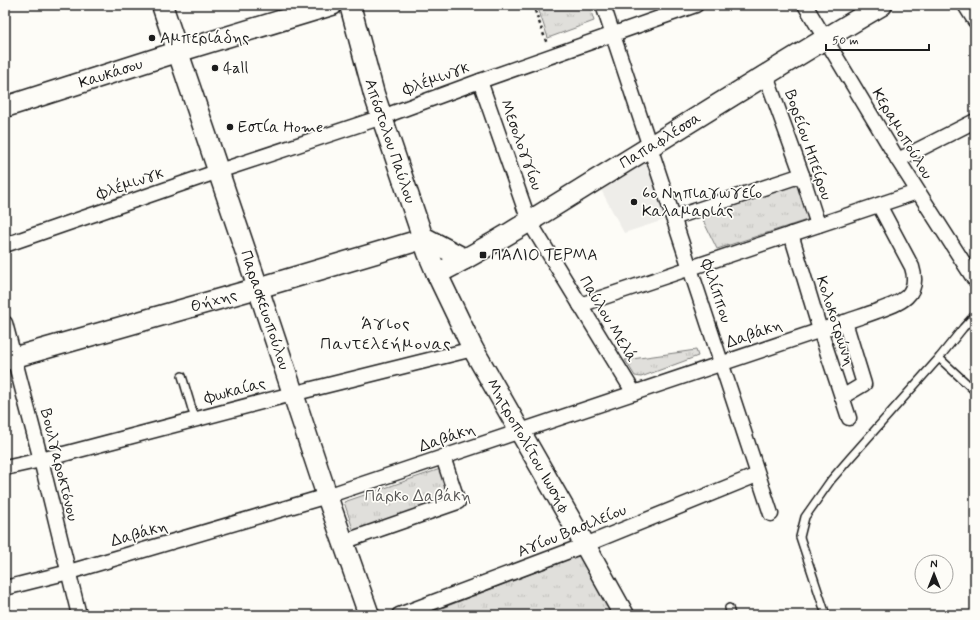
<svg xmlns="http://www.w3.org/2000/svg" width="980" height="620" font-family="Mynerve,sans-serif">
  <style>
    .built { fill: #eeede9 }
    .grass { fill: url(#grass-tufts); stroke: #7e7e7c }
    .lines { fill: none; stroke-linecap: round; stroke-linejoin: round }
    .lane-casing { stroke: #1c1c1c; stroke-width: 10 }
    .street-casing { stroke: #1c1c1c; stroke-width: 17 }
    .secondary-casing { stroke: #1c1c1c; stroke-width: 23 }
    .path { stroke: #1c1c1c; stroke-width: 2.5; stroke-dasharray: 3 3; stroke-linecap: butt }
    .lane { stroke: #fdfcf7; stroke-width: 7 }
    .street { stroke: #fdfcf7; stroke-width: 14 }
    .secondary { stroke: #fdfcf7; stroke-width: 20 }
    .poi-dot { fill: #1c1c1c; stroke: #fdfcf7; stroke-width: 1.5 }
    .labels { text-anchor: middle; dominant-baseline: central; stroke-width: 3.5; stroke-linejoin: round; paint-order: stroke }
    .poi-label { font-size: 16px; fill: #1c1c1c; stroke: #fdfcf7; text-anchor: start }
    .street-label { font-size: 16px; fill: #1c1c1c; stroke: #fdfcf7 }
    .park-label { font-size: 16px; fill: #575655; stroke: #fdfcf7 }
    .neighbourhood-label { font-size: 17px; letter-spacing: 1px; fill: #1c1c1c; stroke: #fdfcf7 }
  </style>
  <defs>
    <pattern id="grass-tufts" width="24" height="20" patternUnits="userSpaceOnUse"><rect width="24" height="20" fill="#e0dfdb"/><path d="M3 7l-1-3M5 7V3M7 7l1-3M15 17l-1-3M17 17v-4M19 17l1-3" fill="none" stroke="#c0bfbb"/></pattern>
  </defs>
  <rect width="100%" height="100%" fill="#fdfcf7"/>
  <filter id="ink" filterUnits="userSpaceOnUse"><feTurbulence type="fractalNoise" baseFrequency=".025" numOctaves="2"/><feDisplacementMap in="SourceGraphic" scale="8" xChannelSelector="R" yChannelSelector="G"/><feConvolveMatrix kernelMatrix="1 2 1 2 8 2 1 2 1" color-interpolation-filters="sRGB"/></filter>
  <g filter="url(#ink)">
    <path class="built" d="M645 156 667 219 624 233 598 184Z"/>
    <g class="grass">
      <path d="M537 5H589L594 21 548 38Z"/>
      <path d="M798 180 810 219 717 249 699 212Z"/>
      <path d="M696 350 698 356 641 377 635 376 625 360Z"/>
      <path d="M446 467 458 502 356 538 344 502Z"/>
      <path d="M582 554 614 615H424Z"/>
    </g>
    <g class="lines">
      <defs>
        <g id="lane">
          <path d="M939 358 975 391"/>
          <path d="M182 376 195 419"/>
          <path d="M729 608 731 615"/>
          <path d="M826 615 800 537 805 517 831 480 850 458 939 358 963 328 975 315"/>
        </g>
        <g id="street">
          <path d="M603 5 650 147 771 514"/>
          <path d="M805 5 898 160 974 279"/>
          <path d="M965 5 975 21"/>
          <path d="M766 76 802 175 818 225"/>
          <path d="M480 81 529 221 634 393"/>
          <path d="M898 160 975 121"/>
          <path d="M673 218 802 175"/>
          <path d="M791 234 820 330 849 418"/>
          <path d="M5 245 219 171 382 117 480 81 696 5"/>
          <path d="M580 305 917 192"/>
          <path d="M5 323 41 460 79 615"/>
          <path d="M842 397 864 384 845 322"/>
          <path d="M5 468 41 460 292 394 473 349"/>
          <path d="M343 542 458 502 443 457"/>
          <path d="M5 588 69 572 327 496 845 322C856 318 867 315 877 311 900 303 921 296 912 267L879 205"/>
          <path d="M399 615 585 545 757 475"/>
        </g>
        <g id="secondary">
          <path id="s1" d="M162 5 258 288 327 496 369 615"/>
          <path id="s2" d="M350 5 374 94 428 253 437 274 473 349 585 545 624 615"/>
          <path id="s3" d="M5 107 177 52 332 5"/>
          <path id="s4" d="M437 274C487 248 535 218 583 188 683 127 781 64 882 5"/>
          <path id="s5" d="M5 360 258 288 423 239H427L465 259"/>
        </g>
      </defs>
      <use href="#lane" class="lane-casing"/>
      <use href="#street" class="street-casing"/>
      <use href="#secondary" class="secondary-casing"/>
      <g class="path">
        <path d="M533 5 547 44"/>
        <path d="M534 6 538 5"/>
      </g>
      <use href="#lane" class="lane"/>
      <use href="#street" class="street"/>
      <use href="#secondary" class="secondary"/>
    </g>
  </g>
  <g class="poi-dot">
    <circle cx="152" cy="38" r="4"/>
    <circle cx="215" cy="68" r="4"/>
    <circle cx="230" cy="127" r="4"/>
    <circle cx="634" cy="202" r="4"/>
    <rect x="479" y="251" width="8" height="8" rx="2"/>
  </g>
  <g class="labels">
    <g class="poi-label">
      <text x="160" y="38">Αμπεριάδης</text>
      <text x="223" y="68">4all</text>
      <text x="238" y="127">Εστία Home</text>
      <text x="642" y="193">6ο Νηπιαγωγείο<tspan x="642" dy="18">Καλαμαριάς</tspan></text>
      <text x="491" y="255">ΠΑΛΙΟ ΤΕΡΜΑ</text>
    </g>
    <g class="street-label">
      <text stroke="none"><textPath href="#s3" startOffset="111">Καυκάσου</textPath></text>
      <text transform="translate(436 79) rotate(-20)">Φλέμινγκ</text>
      <text transform="translate(902 134) rotate(59)">Κεραμοπούλου</text>
      <text stroke="none"><textPath href="#s2" startOffset="142">Απόστολου Παύλου</textPath></text>
      <text stroke="none"><textPath href="#s4" startOffset="260">Παπαφλέσσα</textPath></text>
      <text transform="translate(521 145) rotate(70)">Μεσολογγίου</text>
      <text transform="translate(808 145) rotate(71)">Βορείου Ηπείρου</text>
      <text transform="translate(130 184) rotate(-19)">Φλέμινγκ</text>
      <text transform="translate(716 291) rotate(72)">Φιλίππου</text>
      <text stroke="none"><textPath href="#s5" startOffset="217">Θήχης</textPath></text>
      <text stroke="none"><textPath href="#s1" startOffset="322">Παρασκευοπούλου</textPath></text>
      <text transform="translate(608 319) rotate(59)">Παύλου Μελά</text>
      <text transform="translate(835 321) rotate(72)">Κολοκοτρώνη</text>
      <text transform="translate(754 334) rotate(-19)">Δαβάκη</text>
      <text transform="translate(235 391) rotate(-15)">Φωκαίας</text>
      <text transform="translate(447 438) rotate(-19)">Δαβάκη</text>
      <text stroke="none"><textPath href="#s2" startOffset="478">Μητροπολίτου Ιωσήφ</textPath></text>
      <text transform="translate(59 465) rotate(76)">Βουλγαροκτόνου</text>
      <text transform="translate(572 531) rotate(-22)">Αγίου Βασιλείου</text>
      <text transform="translate(139 534) rotate(-16)">Δαβάκη</text>
    </g>
    <g class="park-label">
      <text x="418" y="496">Πάρκο Δαβάκη</text>
    </g>
    <g class="neighbourhood-label">
      <text x="386" y="324">Άγιος<tspan x="386" dy="20">Παντελεήμονας</tspan></text>
    </g>
  </g>
  <rect width="980" height="620" fill="none" stroke="#fdfcf7" stroke-width="20"/>
  <rect x="10" y="10" width="960" height="600" fill="none" stroke="#1c1c1c" stroke-width="1.5" filter="url(#ink)"/>
  <g transform="translate(934 574)"><circle r="19" fill="#fdfcf7" stroke="#a3a29f"/>
  <path d="M0-3L7 15L0 10L-7 15Z" fill="#1c1c1c"/>
  <text y="-6" font-size="11" font-weight="bold" text-anchor="middle" fill="#1c1c1c">N</text>
  </g>
  <path d="M826 44v6h103v-6" fill="none" stroke="#1c1c1c" stroke-width="2"/>
  <text x="832" y="44" font-size="12" fill="#1c1c1c" stroke="#fdfcf7" stroke-width="3" paint-order="stroke">50 m</text>
</svg>
